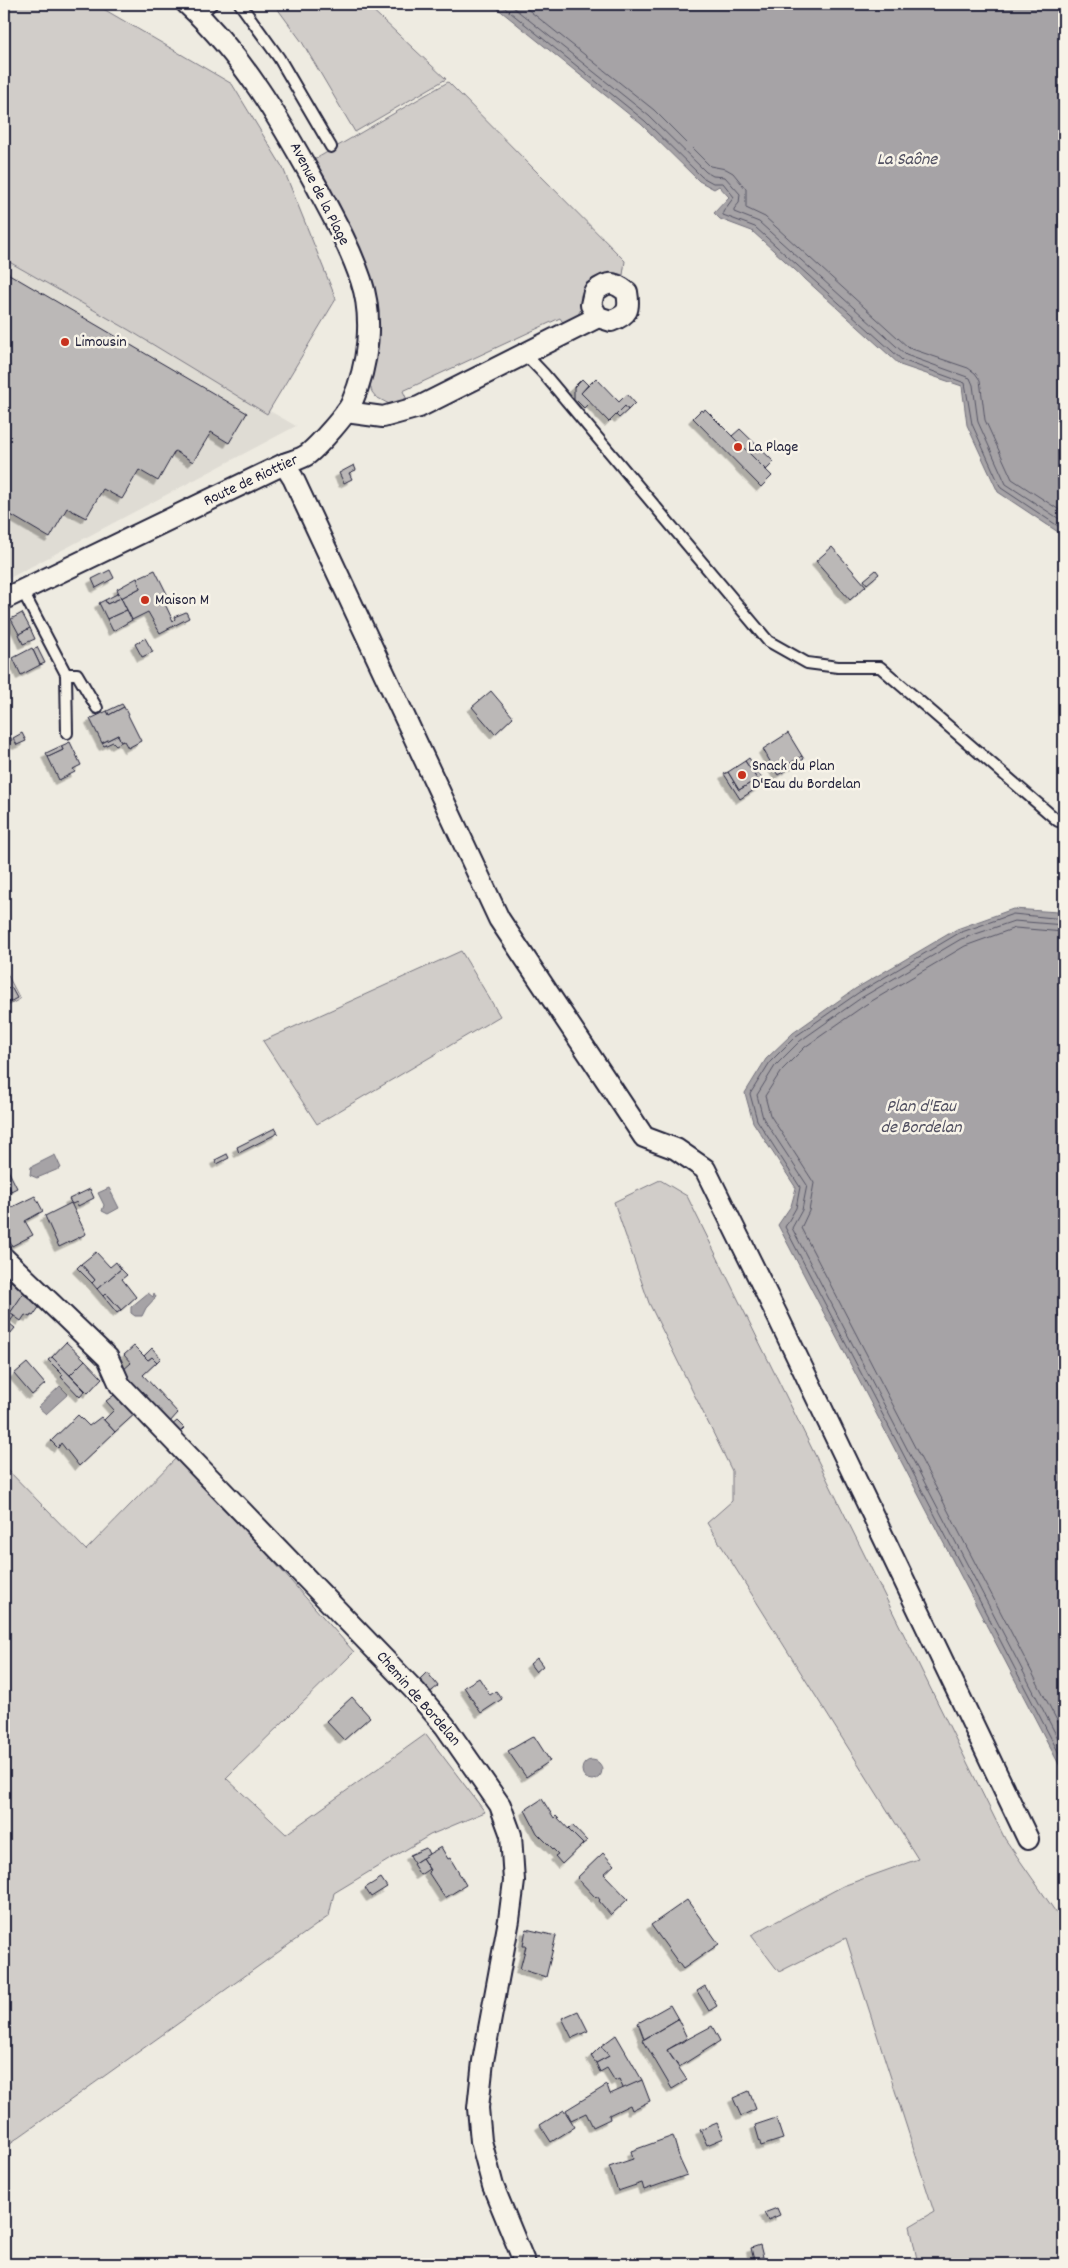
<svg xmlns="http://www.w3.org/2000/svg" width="1068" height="2268" font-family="Dekko,sans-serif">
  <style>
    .built { fill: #dfdcd4 }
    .green { fill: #d1cdc9; stroke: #7a7882 }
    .water { fill: #a6a3a6; stroke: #716f7b }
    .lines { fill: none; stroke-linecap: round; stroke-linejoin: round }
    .shore { stroke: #575666; stroke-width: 1 }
    .building { fill: #bbb8b7; stroke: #22223b; filter: url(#shadow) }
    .service-casing { stroke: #22223b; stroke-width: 14 }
    .minor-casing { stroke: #22223b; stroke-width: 24 }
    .service { stroke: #f7f3e8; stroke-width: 10 }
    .minor { stroke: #f7f3e8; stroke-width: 20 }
    .poi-dot { fill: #c8321e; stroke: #f7f3e8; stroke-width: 2 }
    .labels { text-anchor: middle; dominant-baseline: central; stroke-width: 5; stroke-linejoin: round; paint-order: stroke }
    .street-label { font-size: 16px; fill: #22223b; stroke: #f7f3e8 }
    .poi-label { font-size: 16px; fill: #22223b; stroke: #f7f3e8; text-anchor: start }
    .water-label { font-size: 18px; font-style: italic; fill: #504f60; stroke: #f7f3e8 }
  </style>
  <defs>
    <filter id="shadow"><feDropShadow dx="-4.5" dy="4.5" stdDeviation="0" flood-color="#0004"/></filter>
  </defs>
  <rect width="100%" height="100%" fill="#eeebe1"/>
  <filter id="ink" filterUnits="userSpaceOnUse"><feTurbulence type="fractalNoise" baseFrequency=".02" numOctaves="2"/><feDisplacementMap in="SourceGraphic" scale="10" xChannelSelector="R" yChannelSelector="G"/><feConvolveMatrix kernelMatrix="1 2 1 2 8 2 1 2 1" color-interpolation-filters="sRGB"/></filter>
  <g filter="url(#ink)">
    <path class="built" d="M4 259 129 330 296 426 4 581Z"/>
    <g class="green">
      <path d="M4 4H95L232 84 283 168 336 299 267 414 129 330 4 259Z"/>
      <path d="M274 4H366L446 79 355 132 302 42Z"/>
      <path d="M448 82 625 261 623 275C606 269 586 277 581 295 579 302 583 306 579 313 577 319 570 323 566 327L560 318 403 391 408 402 391 405 376 397 372 392 370 385 378 341 376 311 312 161Z"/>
      <path d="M461 951 500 1016 317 1124 263 1041Z"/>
      <path d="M4 968 20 999 4 1008Z"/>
      <path d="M660 1180 687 1196 1005 1839 1064 1924V2264H918L910 2226 934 2212 846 1938 779 1972 751 1935 843 1886 918 1859 707 1523 732 1501V1471L649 1303 614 1202Z"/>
      <path d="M179 1455 354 1652 226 1778 286 1834 426 1734 485 1812 430 1835 334 1893 329 1916 9 2144 4 2135V1466L86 1550Z"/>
    </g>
    <g class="water">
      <path d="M492 4H1064V536L998 492 967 425 962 386 900 365 752 231 720 219 714 213 729 197 719 186 714 189 699 181 641 124Z"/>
      <path d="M1013 909 1058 912 1064 914V1774L778 1225 791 1206 796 1188 753 1122 745 1093 766 1059 793 1033 855 989 957 929Z"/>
      <path d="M55 1155 61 1168 37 1178 30 1175 31 1167Z"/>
      <path d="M109 1188 119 1208 108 1214 102 1211 104 1205 98 1193Z"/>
      <path d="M148 1293 153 1297 154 1293 156 1297 146 1308 142 1316H135L131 1313V1307Z"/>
      <path d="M60 1386 68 1394 46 1414 38 1407Z"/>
      <circle cx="592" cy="1770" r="10"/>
    </g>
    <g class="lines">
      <g class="shore">
        <path d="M500 4 645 121 702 177 713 183H723L734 197 723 212V215L755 227 902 360 965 383 972 424 1001 488 1064 530"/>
        <path d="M509 4 649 116 706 172 713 176 725 177 740 194 739 203 734 209V212L759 222 906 355 970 378 973 385 978 422 1006 484 1064 522"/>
        <path d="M521 4 654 110 710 166 726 169 733 173 746 189V208L765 217 909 348 968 368 975 373 980 380 985 420 1012 479 1064 513"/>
        <path d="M1064 919 1013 914 959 933 858 993 796 1036 770 1062 750 1094 757 1120 800 1187 796 1208 785 1227 1064 1763"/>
        <path d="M1064 925 1014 921 961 939 861 998 800 1041 775 1066 757 1095 763 1118 807 1185 802 1210 792 1228 1064 1750"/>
        <path d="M1064 932 1015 928 965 946 865 1005 805 1047 781 1071 765 1096 770 1115 814 1183 809 1211 801 1228 1064 1734"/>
      </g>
    </g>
    <g class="building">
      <path d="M4 271 247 413 229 443 211 432 193 462 175 451 158 481 139 470 122 499 103 489 86 518 67 508 50 538 4 511Z"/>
      <path d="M596 378 619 402 627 394 635 403 628 410 625 406 609 422 581 393Z"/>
      <path d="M582 379 588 385 581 393 590 402 584 408 574 398V387Z"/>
      <path d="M625 406 628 410 619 418 616 415Z"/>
      <path d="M705 409 772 476 761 487 693 418 701 410 703 412Z"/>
      <path d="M740 429 774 462 766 470 732 436Z"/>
      <path d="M354 465 356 470 349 473 352 479 344 483 339 473Z"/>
      <path d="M832 547 866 586 850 600 816 561Z"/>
      <path d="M110 570 114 578 96 588 92 579Z"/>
      <path d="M155 570 171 602 166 606 173 621 175 619 174 617 186 612 189 618 160 633 148 612 132 620 121 598 140 588 137 578Z"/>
      <path d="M876 570 879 574 867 584 864 580Z"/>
      <path d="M137 578 140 588 121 598 117 589Z"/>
      <path d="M119 593 121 598 107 604 105 600Z"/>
      <path d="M121 598 127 610 107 619 99 603 105 600 107 604Z"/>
      <path d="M127 610 132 620 113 631 107 619Z"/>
      <path d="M22 613 30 628 19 634 11 619Z"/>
      <path d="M30 628 35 639 23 644 19 634Z"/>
      <path d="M145 638 153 652 142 657 135 644Z"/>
      <path d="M37 647 45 663 40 665 33 650Z"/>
      <path d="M32 648 40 665 21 675 13 658Z"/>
      <path d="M491 691 513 717 495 734 472 707Z"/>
      <path d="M122 704 124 707 109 715 107 711Z"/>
      <path d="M124 707 141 741 128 748 124 741 121 742 118 735 102 743 90 719 107 711 109 715Z"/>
      <path d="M4 723 12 740 4 744Z"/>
      <path d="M22 733 26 741 17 745 13 738Z"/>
      <path d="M788 733 802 756 776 772 763 749Z"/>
      <path d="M118 735 121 742 116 745 113 742 104 746 102 743Z"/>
      <path d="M70 742 81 765 73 769 75 772 59 780 48 757 63 750 61 746Z"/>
      <path d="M61 746 63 750 48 757 46 753Z"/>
      <path d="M802 756 804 759 778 775 776 772Z"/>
      <path d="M749 758 765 783 740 799 724 774 728 772 739 790 757 779 745 761Z"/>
      <path d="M745 761 757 779 739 790 728 772Z"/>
      <path d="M11 987 17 998 4 1005V991Z"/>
      <path d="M275 1128 278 1133 239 1153 237 1147Z"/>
      <path d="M227 1154 229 1158 217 1164 215 1160Z"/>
      <path d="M7 1168 17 1188 11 1191 4 1177V1170Z"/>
      <path d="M4 1177 11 1191 4 1194Z"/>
      <path d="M90 1189 94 1198 78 1206 77 1202 72 1204 69 1199Z"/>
      <path d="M35 1196 43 1211 25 1221 33 1235 12 1246 4 1230V1211Z"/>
      <path d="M71 1203 86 1234 59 1247 45 1216Z"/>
      <path d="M4 1236 10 1247 6 1251 4 1249Z"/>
      <path d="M96 1252 110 1267 116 1262 121 1269 97 1289 92 1283 95 1280 81 1264Z"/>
      <path d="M81 1264 95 1280 92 1283 77 1268Z"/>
      <path d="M121 1269 127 1275 122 1279 136 1297 121 1310 106 1293 103 1296 97 1289Z"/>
      <path d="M11 1281 26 1292 10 1313 14 1316 9 1323 4 1319V1292Z"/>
      <path d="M106 1293 121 1310 117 1313 103 1296Z"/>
      <path d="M23 1294 40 1306 33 1316 31 1315 30 1317 25 1315 21 1321 10 1313Z"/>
      <path d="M4 1319 15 1328 5 1340 4 1339Z"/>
      <path d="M66 1342 85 1360 70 1375 52 1357Z"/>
      <path d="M134 1346 148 1360 152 1357 157 1362 143 1375 178 1413 168 1424 126 1384 123 1370 131 1363 124 1355Z"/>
      <path d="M152 1348 161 1358 157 1362 152 1357 148 1360 144 1356Z"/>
      <path d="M52 1357 85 1391 80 1397 61 1377 63 1375 48 1360Z"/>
      <path d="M85 1360 102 1378 88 1393 70 1375Z"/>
      <path d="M27 1363 45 1384 32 1395 14 1374Z"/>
      <path d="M117 1393 137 1412 115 1432 104 1420 114 1410 106 1401Z"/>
      <path d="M78 1415 89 1426 101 1417 115 1432 79 1466 61 1443 58 1448 51 1441Z"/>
      <path d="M177 1421 184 1428 179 1433 171 1426Z"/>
      <path d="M537 1658 543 1666 536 1672 530 1664Z"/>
      <path d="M427 1672 438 1686 428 1694 418 1681Z"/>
      <path d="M479 1678 490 1695 496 1691 502 1699 481 1713 464 1687Z"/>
      <path d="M352 1697 370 1717 344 1740 326 1721Z"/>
      <path d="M534 1736 550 1761 526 1777 508 1751Z"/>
      <path d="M542 1799 554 1818 556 1816 583 1844 562 1864 555 1856 558 1854 537 1833 525 1810Z"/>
      <path d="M572 1825 587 1841 583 1844 568 1829Z"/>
      <path d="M441 1847 448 1859 450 1858 466 1885 445 1898 428 1872 430 1870 422 1858Z"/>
      <path d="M426 1848 429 1854 414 1863 410 1855Z"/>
      <path d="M603 1853 614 1865 604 1874 628 1899 611 1915 599 1901 600 1900 597 1896 596 1898 577 1878Z"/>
      <path d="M422 1858 429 1869 420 1875 413 1864Z"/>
      <path d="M381 1878 387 1887 371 1897 365 1888Z"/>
      <path d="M687 1900 719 1944 683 1969 651 1925Z"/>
      <path d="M526 1929 556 1936 546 1977 520 1969 526 1946H523Z"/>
      <path d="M705 1986 717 2006 709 2011 697 1991Z"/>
      <path d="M670 2005 678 2019 644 2039 638 2023Z"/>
      <path d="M578 2011 588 2031 572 2038 562 2018Z"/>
      <path d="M678 2019 687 2038 667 2050 687 2080 672 2089 643 2040Z"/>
      <path d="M712 2026 720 2041 679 2067 667 2050Z"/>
      <path d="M616 2035 642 2080 624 2090 619 2079 615 2081 607 2068 600 2072 596 2063 609 2056 601 2046Z"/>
      <path d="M601 2046 609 2056 596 2063 591 2056Z"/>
      <path d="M642 2080 650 2101 632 2110 630 2105 609 2115 610 2119 593 2127 586 2113 571 2120 566 2110 607 2085 610 2094Z"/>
      <path d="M749 2091 756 2109 741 2116 733 2098Z"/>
      <path d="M564 2110 575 2127 551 2142 540 2125Z"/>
      <path d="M776 2118 783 2139 761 2146 755 2125Z"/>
      <path d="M717 2123 724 2138 707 2145 700 2130Z"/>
      <path d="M673 2136 680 2160 687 2175 644 2190 642 2183 618 2191 609 2167 633 2159 631 2151Z"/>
      <path d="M777 2208 780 2215 768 2220 764 2213Z"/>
      <path d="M760 2245 763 2257 754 2260 751 2248Z"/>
    </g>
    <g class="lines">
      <defs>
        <g id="service">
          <path d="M240 4 279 58 331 147"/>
          <path d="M199 15 212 4"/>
          <path d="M525 354 544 374 768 641 807 663 838 667H880L1058 821"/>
          <path d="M22 590 66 674 67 733"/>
          <path d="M66 674H77L97 708"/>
        </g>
        <g id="minor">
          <path d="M346 412 383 417 419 407 598 317 611 321C628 315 630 310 627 292 613 281 608 281 594 292L591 305 598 317"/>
          <path d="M284 464 293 478 499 919 644 1137 676 1149 705 1169 777 1315 1028 1839"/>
          <path d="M4 599 284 464C291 461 302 459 308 454 318 446 348 413 352 402 368 366 374 318 361 280 350 247 332 215 316 185 279 118 243 56 187 4"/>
          <path d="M4 1258 108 1358 120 1385 416 1692 445 1726 500 1805 511 1835 514 1881 509 1920 483 2061 478 2108 481 2141 493 2186 525 2264"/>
        </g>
      </defs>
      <use href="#service" class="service-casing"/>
      <use href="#minor" class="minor-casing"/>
      <use href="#service" class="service"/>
      <use href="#minor" class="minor"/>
    </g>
  </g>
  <g class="poi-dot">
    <circle cx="65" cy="342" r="5"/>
    <circle cx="738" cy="447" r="5"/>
    <circle cx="145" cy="600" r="5"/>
    <circle cx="742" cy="775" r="5"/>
  </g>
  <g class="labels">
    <g class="street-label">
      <text transform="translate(319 194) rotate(63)">Avenue de la Plage</text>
      <text transform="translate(251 481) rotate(-25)">Route de Riottier</text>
      <text transform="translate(418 1699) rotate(49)">Chemin de Bordelan</text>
    </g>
    <g class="poi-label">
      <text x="75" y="342">Limousin</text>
      <text x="748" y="447">La Plage</text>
      <text x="155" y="600">Maison M</text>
      <text x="752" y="766">Snack du Plan<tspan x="752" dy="18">D'Eau du Bordelan</tspan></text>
    </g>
    <g class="water-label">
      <text x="907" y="160">La Saône</text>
      <text x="921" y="1107">Plan d'Eau<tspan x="921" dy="21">de Bordelan</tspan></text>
    </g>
  </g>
  <rect width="1068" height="2268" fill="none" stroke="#f7f3e8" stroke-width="20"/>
  <rect x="10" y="10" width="1048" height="2248" fill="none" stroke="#22223b" stroke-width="2" filter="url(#ink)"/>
</svg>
